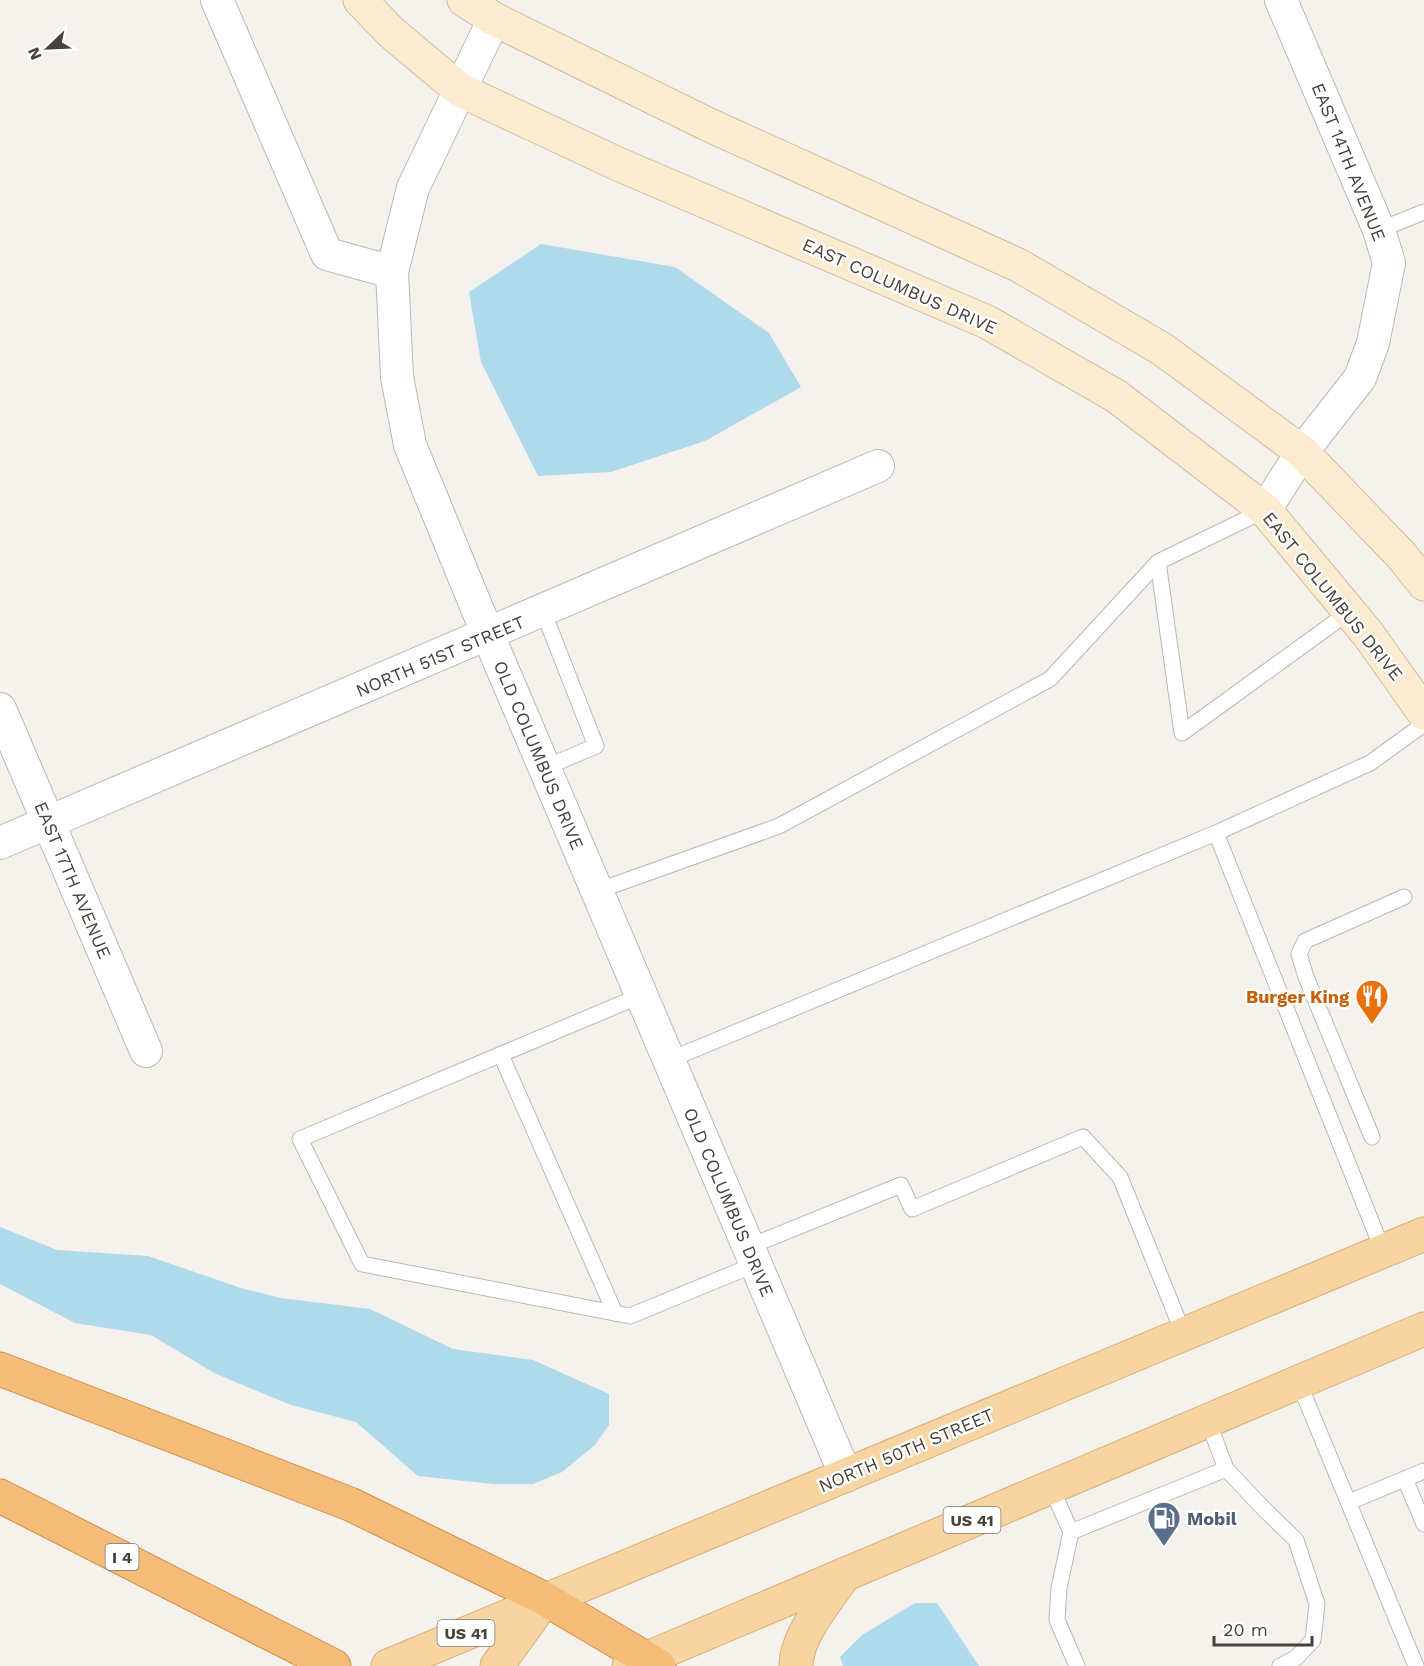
<svg xmlns="http://www.w3.org/2000/svg" width="1424" height="1666" font-family="'Work Sans',sans-serif">
  <style>
    .water { fill: #aedaec }
    .lines { fill: none; stroke-linecap: round; stroke-linejoin: round }
    .lane-casing { stroke: #c0b8af; stroke-width: 17 }
    .street-casing { stroke: #c0b8af; stroke-width: 34 }
    .secondary-casing { stroke: #d1be9f; stroke-width: 35 }
    .primary-casing { stroke: #dcb073; stroke-width: 35 }
    .highway-casing { stroke: #d38f48; stroke-width: 35 }
    .lane { stroke: #fff; stroke-width: 15 }
    .street { stroke: #fff; stroke-width: 32 }
    .secondary { stroke: #fbebd0; stroke-width: 33 }
    .primary { stroke: #f7d5a3; stroke-width: 33 }
    .highway { stroke: #f4bc78; stroke-width: 33 }
    .labels { text-anchor: middle; dominant-baseline: central; stroke-width: 5; stroke-linejoin: round; paint-order: stroke }
    .shield { fill: #fff; stroke: #807a75; stroke-width: 1.5 }
    .shield-label { font-size: 16px; font-weight: bold; fill: #49413a }
    .street-label { font-size: 18px; fill: #49413a; stroke: #fff }
    .food-label { font-size: 18px; font-weight: bold; fill: #c56008; stroke: #fff; text-anchor: end }
    .service-label { font-size: 18px; font-weight: bold; fill: #4e5e75; stroke: #fff; text-anchor: start }
  </style>
  <rect width="100%" height="100%" fill="#f5f1ec"/>
  <g class="water">
    <path d="M541 244 675 267 769 333 801 387 705 441 611 472 538 476 481 362 469 292Z"/>
    <path d="M0 1227 57 1250 148 1256 241 1288 281 1298 370 1309 453 1349 533 1360 609 1394V1425L595 1445 562 1472 533 1484H493L418 1476 356 1422 291 1405 216 1374 151 1335 75 1323 0 1284Z"/>
    <path d="M915 1603H937L979 1666H843L840 1657 862 1635Z"/>
  </g>
  <g class="lines">
    <defs>
      <g id="lane">
        <path d="M1379 230 1424 212"/>
        <path d="M1158 562 1182 733 1349 612"/>
        <path d="M543 611 596 746 544 768"/>
        <path d="M1216 833 1383 1251"/>
        <path d="M597 891 779 826 1050 679 1158 562 1265 510"/>
        <path d="M642 995 300 1139 362 1264 630 1316 756 1264"/>
        <path d="M501 1055 615 1313"/>
        <path d="M669 1060 1216 833 1370 763 1424 724"/>
        <path d="M1372 1137 1306 977 1299 954 1305 941 1404 897"/>
        <path d="M748 1247 901 1185 912 1209 1083 1137 1120 1177 1184 1335"/>
        <path d="M1299 1383 1416 1666"/>
        <path d="M1208 1421 1226 1469 1264 1509 1296 1540 1317 1604 1313 1640 1296 1658 1280 1666"/>
        <path d="M1405 1479 1424 1524"/>
        <path d="M1051 1487 1071 1532 1059 1588 1057 1620 1077 1666"/>
        <path d="M1349 1502 1424 1471"/>
        <path d="M1071 1532 1226 1469"/>
      </g>
      <g id="street">
        <path d="M217 0 327 254 392 272"/>
        <path d="M494 19 413 188 392 272 397 377 410 445 488 635 846 1476"/>
        <path d="M1265 510 1302 452 1360 378 1373 343 1389 263 1379 230 1281 0"/>
        <path d="M0 709 146 1051"/>
        <path d="M0 843 878 466"/>
      </g>
      <g id="secondary">
        <path d="M360 0 392 33 460 90 618 164 987 322 1116 396 1265 510 1368 634 1424 713"/>
        <path d="M464 0 494 19 707 124 1018 265 1162 349 1302 452 1402 556 1424 584"/>
      </g>
      <g id="primary">
        <path d="M388 1666 1424 1234"/>
        <path d="M497 1666 545 1599"/>
        <path d="M629 1666 1424 1329"/>
        <path d="M796 1666C796 1635 828 1599 845 1574"/>
      </g>
      <g id="highway">
        <path d="M0 1369 350 1504 545 1599 659 1666"/>
        <path d="M0 1496 334 1666"/>
      </g>
    </defs>
    <use href="#lane" class="lane-casing"/>
    <use href="#street" class="street-casing"/>
    <use href="#secondary" class="secondary-casing"/>
    <use href="#primary" class="primary-casing"/>
    <use href="#highway" class="highway-casing"/>
    <use href="#lane" class="lane"/>
    <use href="#street" class="street"/>
    <use href="#secondary" class="secondary"/>
    <use href="#primary" class="primary"/>
    <use href="#highway" class="highway"/>
  </g>
  <defs>
    <symbol id="restaurant-pin" viewBox="-11 -11 22 30"><path d="M0 17L-7.5 6A9.5 9.5 0 1 1 7.5 6Z" fill="#e8710a" stroke="#fff"/><path d="M-5-6h1v4h1v-4h1v4h1v-4h1v5L-1.5 .5V6h-2V.5L-5-1ZM5-6V6H3V1.5H1.5Q1.5-4 5-6Z" fill="#fff"/></symbol>
    <symbol id="fuel-pin" viewBox="-11 -11 22 30"><path d="M0 17L-7.5 6A9.5 9.5 0 1 1 7.5 6Z" fill="#5c6f8a" stroke="#fff"/><path d="M-5.5-6h7V0h2V4h1.3V-2.5L3-4.5l.8-.8L6-3V5H2.5V1h-1V6h-7ZM-4.2-4.7v3.2H.2V-4.7Z" fill="#fff"/></symbol>
  </defs>
  <g fill-rule="evenodd">
    <use href="#restaurant-pin" x="1353" y="977" width="38" height="52"/>
    <use href="#fuel-pin" x="1145" y="1499" width="38" height="52"/>
  </g>
  <g class="labels">
    <g class="shield">
      <rect x="943.5" y="1507" width="57" height="26" rx="4.5"/>
      <rect x="105.5" y="1544" width="33" height="26" rx="4.5"/>
      <rect x="437.5" y="1620" width="57" height="26" rx="4.5"/>
    </g>
    <g class="shield-label">
      <text x="972" y="1520">US 41</text>
      <text x="122" y="1557">I 4</text>
      <text x="466" y="1633">US 41</text>
    </g>
    <g class="street-label">
      <text transform="translate(1349 162) rotate(68)">EAST 14TH AVENUE</text>
      <text transform="translate(900 286) rotate(24)">EAST COLUMBUS DRIVE</text>
      <text transform="translate(1333 596) rotate(51)">EAST COLUMBUS DRIVE</text>
      <text transform="translate(440 656) rotate(-23)">NORTH 51ST STREET</text>
      <text transform="translate(539 755) rotate(67)">OLD COLUMBUS DRIVE</text>
      <text transform="translate(73 880) rotate(67)">EAST 17TH AVENUE</text>
      <text transform="translate(729 1202) rotate(67)">OLD COLUMBUS DRIVE</text>
      <text transform="translate(906 1450) rotate(-23)">NORTH 50TH STREET</text>
    </g>
    <g class="food-label">
      <text x="1349" y="996">Burger King</text>
    </g>
    <g class="service-label">
      <text x="1187" y="1518">Mobil</text>
    </g>
  </g>
  <g transform="translate(48 48) rotate(247)" stroke="#ffffff" stroke-width="4.5" paint-order="stroke">
  <path d="M0-4.5L10 22L0 15L-10 22Z" fill="#49413a"/>
  <text y="-9" font-size="16" font-weight="bold" text-anchor="middle" fill="#49413a">N</text>
  </g>
  <path d="M1214 1636v9h98v-9" fill="none" stroke="#49413a" stroke-width="3"/>
  <text x="1223" y="1636" font-size="18" fill="#49413a" stroke="#ffffff" stroke-width="4.5" paint-order="stroke">20 m</text>
</svg>
